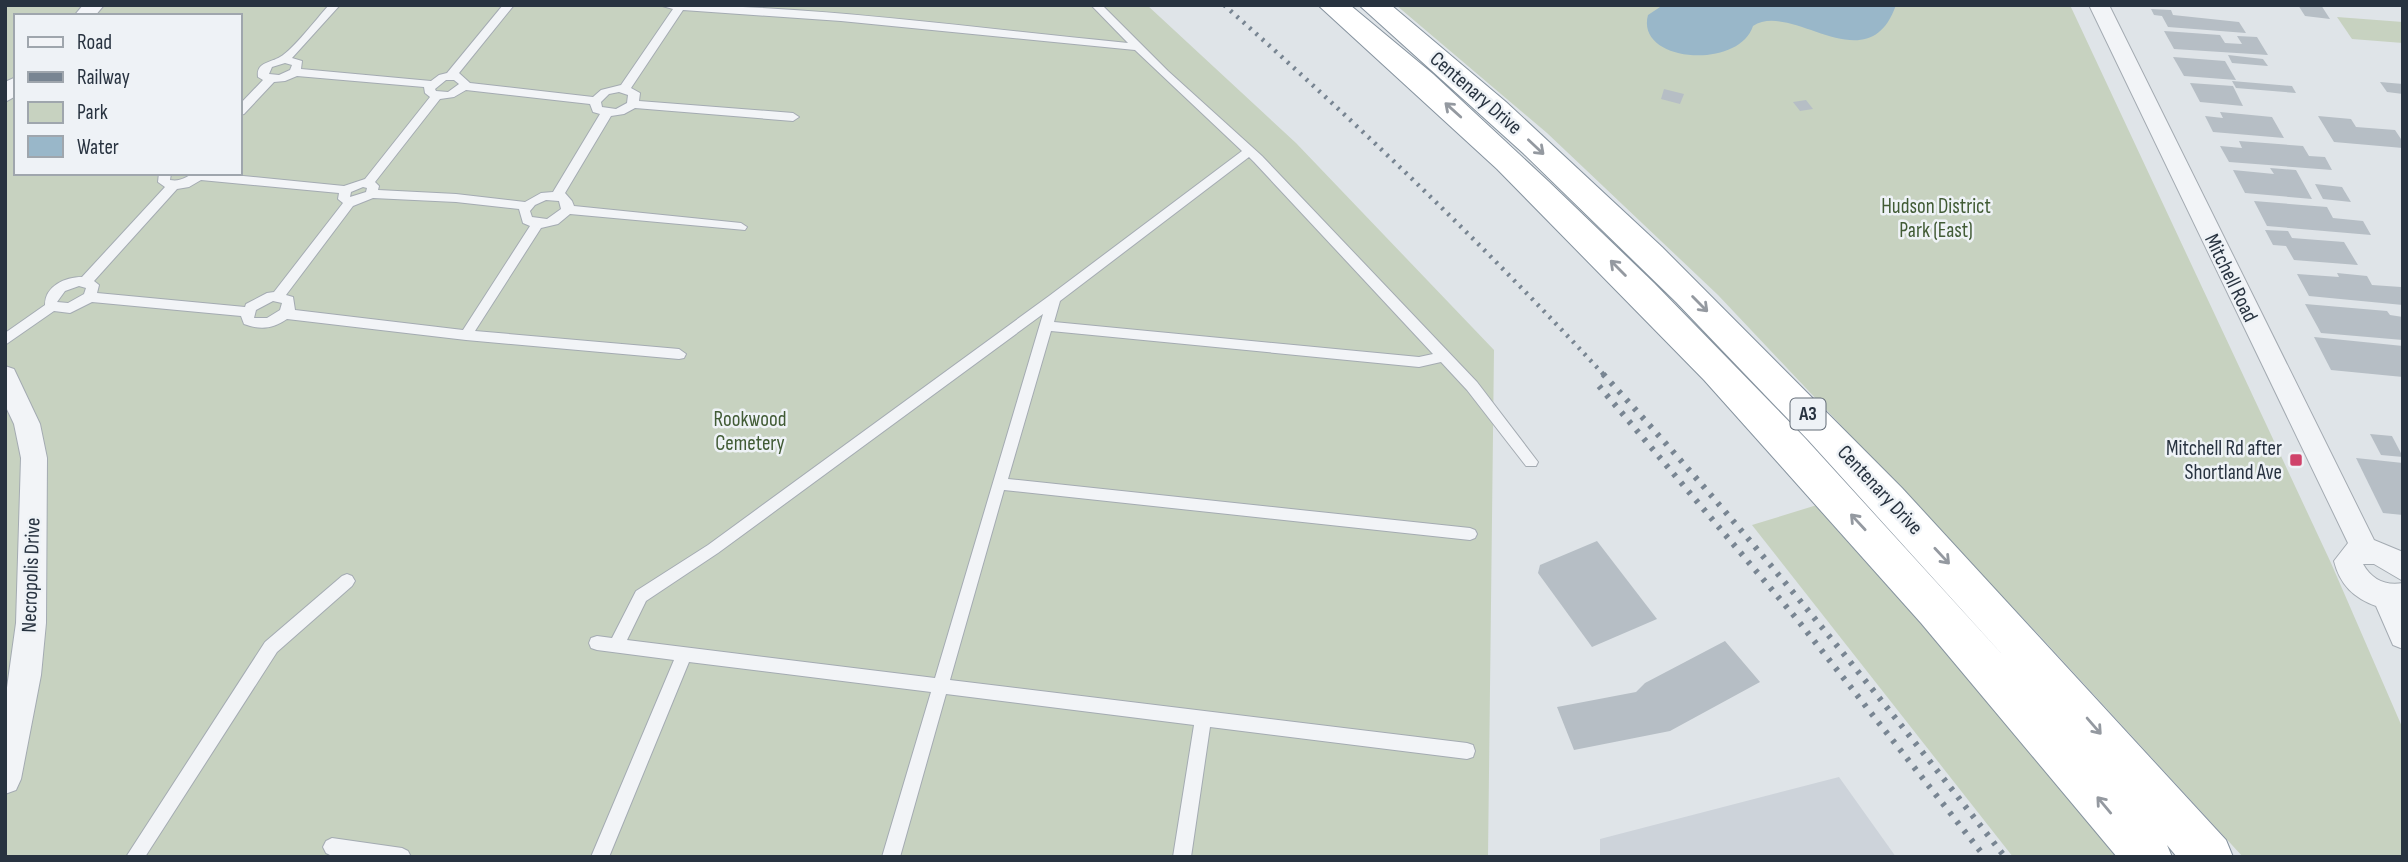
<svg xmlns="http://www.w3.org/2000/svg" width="2408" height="862" font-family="'Sofia Sans Condensed',sans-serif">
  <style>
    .built { fill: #cdd3da }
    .green { fill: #c7d2c0; fill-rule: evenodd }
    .water { fill: #99b7c9 }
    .building { fill: #b6bec5 }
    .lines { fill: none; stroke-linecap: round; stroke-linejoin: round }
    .lane-casing { stroke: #a4abb2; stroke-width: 2 }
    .street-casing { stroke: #a4abb2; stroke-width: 2 }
    .highway-casing { stroke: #86939f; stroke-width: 2 }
    .lane { fill: #f2f4f7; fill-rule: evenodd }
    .street { fill: #f2f4f7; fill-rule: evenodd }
    .highway { fill: #fff; fill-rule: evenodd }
    .rail-far1 { stroke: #788592; stroke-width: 4.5; stroke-dasharray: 2.5 6; stroke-linecap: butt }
    .rail { stroke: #788592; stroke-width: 6; stroke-dasharray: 3.5 8; stroke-linecap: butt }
    .oneway { stroke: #9499a0 }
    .poi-dot { fill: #cf426a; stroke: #eef2f6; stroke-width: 2.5 }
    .labels { text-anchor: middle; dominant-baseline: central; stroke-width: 5; stroke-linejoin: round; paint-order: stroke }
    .shield { fill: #eef2f6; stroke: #636c77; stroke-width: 2 }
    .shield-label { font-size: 19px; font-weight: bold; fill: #283340 }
    .street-label { font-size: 21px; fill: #283340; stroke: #eef2f6 }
    .park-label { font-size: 21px; fill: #415b35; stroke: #eef2f6 }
    .poi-label { font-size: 21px; fill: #283340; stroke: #eef2f6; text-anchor: end }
  </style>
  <rect width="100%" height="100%" fill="#dfe4e8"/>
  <path class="built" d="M1839 777 1896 857H1600V839Z"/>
  <g class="green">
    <path d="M5 5H1147L1296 143 1494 350 1488 857H5ZM16 16H240V173H16Z"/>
    <path d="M1396 5H2070L2331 563 2403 729V857H2243L2039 635 1718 295 1547 133Z"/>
    <path d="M2337 17 2403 22V43L2352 39Z"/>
    <path d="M1817 505 1955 662 2118 857H2013L1752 525Z"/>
  </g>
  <path class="water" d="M1663 5H1896C1868 85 1792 0 1753 26 1739 70 1635 63 1648 15Z"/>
  <g class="building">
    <path d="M2298 5H2321L2330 19 2305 16Z"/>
    <path d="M2151 9 2171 10 2173 15 2239 22 2246 33 2168 27 2162 16 2154 15Z"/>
    <path d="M2164 31 2220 35 2225 43 2242 44 2237 36 2257 37 2268 55 2174 49Z"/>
    <path d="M2228 55 2263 59 2268 66 2232 63Z"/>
    <path d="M2173 57 2225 61 2236 80 2184 76Z"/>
    <path d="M2232 81 2292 86 2296 93 2236 88Z"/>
    <path d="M2380 82 2403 84V94L2387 92Z"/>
    <path d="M2190 83 2233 86 2243 106 2200 102Z"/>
    <path d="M1664 89 1684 94 1680 104 1661 99Z"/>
    <path d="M1806 100 1813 109 1800 111 1793 102Z"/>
    <path d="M2220 112 2272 117 2284 138 2213 132 2205 116 2223 118Z"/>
    <path d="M2318 116 2351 119 2356 127 2395 130 2403 142V148L2334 142Z"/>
    <path d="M2239 141 2303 146 2309 156 2325 157 2332 170 2229 162 2220 146 2242 148Z"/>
    <path d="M2270 168 2296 170 2312 199 2245 193 2233 170 2274 174Z"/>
    <path d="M2315 184 2342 187 2351 202 2323 199Z"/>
    <path d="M2254 201 2327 207 2333 218 2363 221 2371 235 2267 226Z"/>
    <path d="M2265 230 2288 231 2292 238 2344 242 2358 265 2294 260 2286 246 2273 245Z"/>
    <path d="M2337 273 2367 276 2372 285 2401 287 2403 305 2309 296 2297 274 2339 277Z"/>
    <path d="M2305 304 2387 311 2390 315 2403 317V340L2321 333Z"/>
    <path d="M2314 337 2403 346V377L2331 370Z"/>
    <path d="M2370 434 2392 436 2403 457 2381 455Z"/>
    <path d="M2356 458 2403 463V515L2383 513Z"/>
    <path d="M1597 541 1657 619 1592 647 1538 573 1540 565Z"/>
    <path d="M1725 641 1760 682 1670 731 1574 750 1557 707 1636 692 1645 683Z"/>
  </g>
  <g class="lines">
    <defs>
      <g id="lane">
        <path d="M329 5H340L292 58 302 61 301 69 431 81 439 75 447 73 503 5H514L459 73 470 83 593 97 601 90 621 85 673 9 659 5C815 5 972 28 1128 43L1091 5H1102L1168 71 1262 156 1477 382 1538 462 1536 466H1526L1467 390 1441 362 1419 367 1051 331 1008 479 1470 528 1475 530 1477 534 1475 538 1470 540 1004 490 950 680 1467 743 1473 745 1475 751 1473 757 1467 759 1210 727 1191 857H1173L1194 725 946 694 900 857H882L931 692 689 662 609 857H591L674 660 597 650 591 648 589 643 591 638 597 636 612 638 636 591 708 545 1049 296 1242 151 1135 50 841 21 683 10 631 88 640 93 639 101 793 113 799 117 793 121 635 108 624 114 611 116 565 193 572 201 574 206 741 223 747 227 745 230 570 214 558 224 541 228 475 331 679 349 686 354 684 358 679 359 466 340 287 319C273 329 260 330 244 324L241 316 92 302 70 313 54 311 5 345V333L45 305C45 286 65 277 82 277L165 187 158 182 159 173H171L170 180C181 182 184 177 194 174 199 172 207 173 213 173L344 186 365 179 430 97 425 93 424 87 297 76 285 81 274 82 244 114 240 115V104L263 80 258 77C256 62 270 63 280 57 293 50 317 18 329 5ZM285 63 292 65 290 70 279 75 269 74 272 67ZM446 80H454L459 84 448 92 436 91 435 89ZM466 90 590 104 593 112 600 114 553 192 541 193 525 202 456 194 378 190 379 186 375 182 440 99 454 97ZM619 92 628 95 627 103 616 109 602 107 601 102 609 94ZM1249 157 1254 162 1433 354 1419 357 1054 322 1060 301ZM201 180 339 193 338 199 343 203 274 292 267 293 246 304 245 307 97 293 99 285 94 281 177 189 189 187ZM363 187 367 188 366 192 350 197 351 192ZM373 198 456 202 519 209 523 223 530 226 463 330 295 310 293 297 286 295 353 206ZM546 200 559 201 561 209 547 219 532 217 530 211 535 205ZM79 286 86 288 84 294 68 303 57 302 65 291ZM273 301 282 303 280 310 267 318H254L256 310ZM1043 314 935 678 627 640 646 601 718 553Z"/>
        <path d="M347 574 352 576 355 581 352 586 277 652 145 857H126L265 642 342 576Z"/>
        <path d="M332 838 402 848 408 851 411 857 332 856 326 853 323 847 326 841Z"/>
      </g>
      <g id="street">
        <path d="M83 5H104L95 16H74Z"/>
        <path d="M2089 5H2109L2374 540 2403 552V581L2374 564H2363C2372 580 2386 586 2403 583V649L2393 645 2376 606C2354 598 2340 585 2334 561L2348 543Z"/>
        <path d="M16 77V96L5 102V82Z"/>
        <path d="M5 366 14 369 40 424 47 458 46 623 41 675 21 779 16 790 5 794V702L16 623 21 458 14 424 5 405Z"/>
      </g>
      <path id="highway" d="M1318 5H1350L1433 74 1548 181 1654 283 1805 438 2010 663 1809 441 1676 302 1523 153 1359 5H1391L1506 102 1662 247 1902 488 2226 840 2233 857H2177L2167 845 2172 857H2117L1921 623 1704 380 1497 169Z"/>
    </defs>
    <use href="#lane" class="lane-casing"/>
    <use href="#street" class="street-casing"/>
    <use href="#highway" class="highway-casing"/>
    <use href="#lane" class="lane"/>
    <use href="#street" class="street"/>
    <use href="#highway" class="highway"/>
    <path class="rail-far1" d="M1224 5C1357 123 1484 245 1605 376"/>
    <g class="rail">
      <path d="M1603 374C1745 528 1876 692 2005 857"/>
      <path d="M1599 386 1796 618 1985 857"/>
    </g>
  </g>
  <defs><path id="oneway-shaft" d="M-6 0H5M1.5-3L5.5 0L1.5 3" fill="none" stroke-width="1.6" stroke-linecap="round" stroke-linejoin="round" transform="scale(1.75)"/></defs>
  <g class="oneway">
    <use href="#oneway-shaft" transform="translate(1453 110) rotate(-138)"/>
    <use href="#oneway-shaft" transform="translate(1536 147) rotate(43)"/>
    <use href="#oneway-shaft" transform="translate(1618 268) rotate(-135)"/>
    <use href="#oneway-shaft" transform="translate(1700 304) rotate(45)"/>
    <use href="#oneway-shaft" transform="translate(1858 522) rotate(-133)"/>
    <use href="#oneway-shaft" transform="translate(1942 556) rotate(47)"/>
    <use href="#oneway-shaft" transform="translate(2094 726) rotate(49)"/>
    <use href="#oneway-shaft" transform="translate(2104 805) rotate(-130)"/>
  </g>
  <rect class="poi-dot" x="2289" y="453" width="14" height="14" rx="3.5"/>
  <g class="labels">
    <rect class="shield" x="1790.5" y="398.5" width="35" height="31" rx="5"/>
    <g class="shield-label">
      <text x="1808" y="414">A3</text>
    </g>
    <g class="street-label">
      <text transform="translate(1476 93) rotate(41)">Centenary Drive</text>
      <text transform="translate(2231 278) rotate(64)">Mitchell Road</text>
      <text transform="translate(1880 490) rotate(47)">Centenary Drive</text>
      <text transform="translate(31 575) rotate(-88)">Necropolis Drive</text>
    </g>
    <g class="park-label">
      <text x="1936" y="206">Hudson District<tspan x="1936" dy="24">Park (East)</tspan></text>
      <text x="750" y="419">Rookwood<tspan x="750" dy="24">Cemetery</tspan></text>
    </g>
    <g class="poi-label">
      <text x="2282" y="448">Mitchell Rd after<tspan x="2282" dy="24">Shortland Ave</tspan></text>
    </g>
  </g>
  <rect width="2408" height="862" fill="none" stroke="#283340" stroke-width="14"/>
  <rect x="14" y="14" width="228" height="161" fill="#eef2f6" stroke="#9fa6ad" stroke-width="2"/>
  <rect x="28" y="37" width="35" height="10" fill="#f2f4f7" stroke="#9fa6ad" stroke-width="2"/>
  <text x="77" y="49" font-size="21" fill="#283340">Road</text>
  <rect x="28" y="72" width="35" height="10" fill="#788592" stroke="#9fa6ad" stroke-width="2"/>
  <text x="77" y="84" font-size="21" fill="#283340">Railway</text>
  <rect x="28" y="102" width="35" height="21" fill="#c7d2c0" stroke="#9fa6ad" stroke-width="2"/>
  <text x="77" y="119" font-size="21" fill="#283340">Park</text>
  <rect x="28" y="136" width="35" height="21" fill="#99b7c9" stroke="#9fa6ad" stroke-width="2"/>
  <text x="77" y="154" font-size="21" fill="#283340">Water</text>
</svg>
